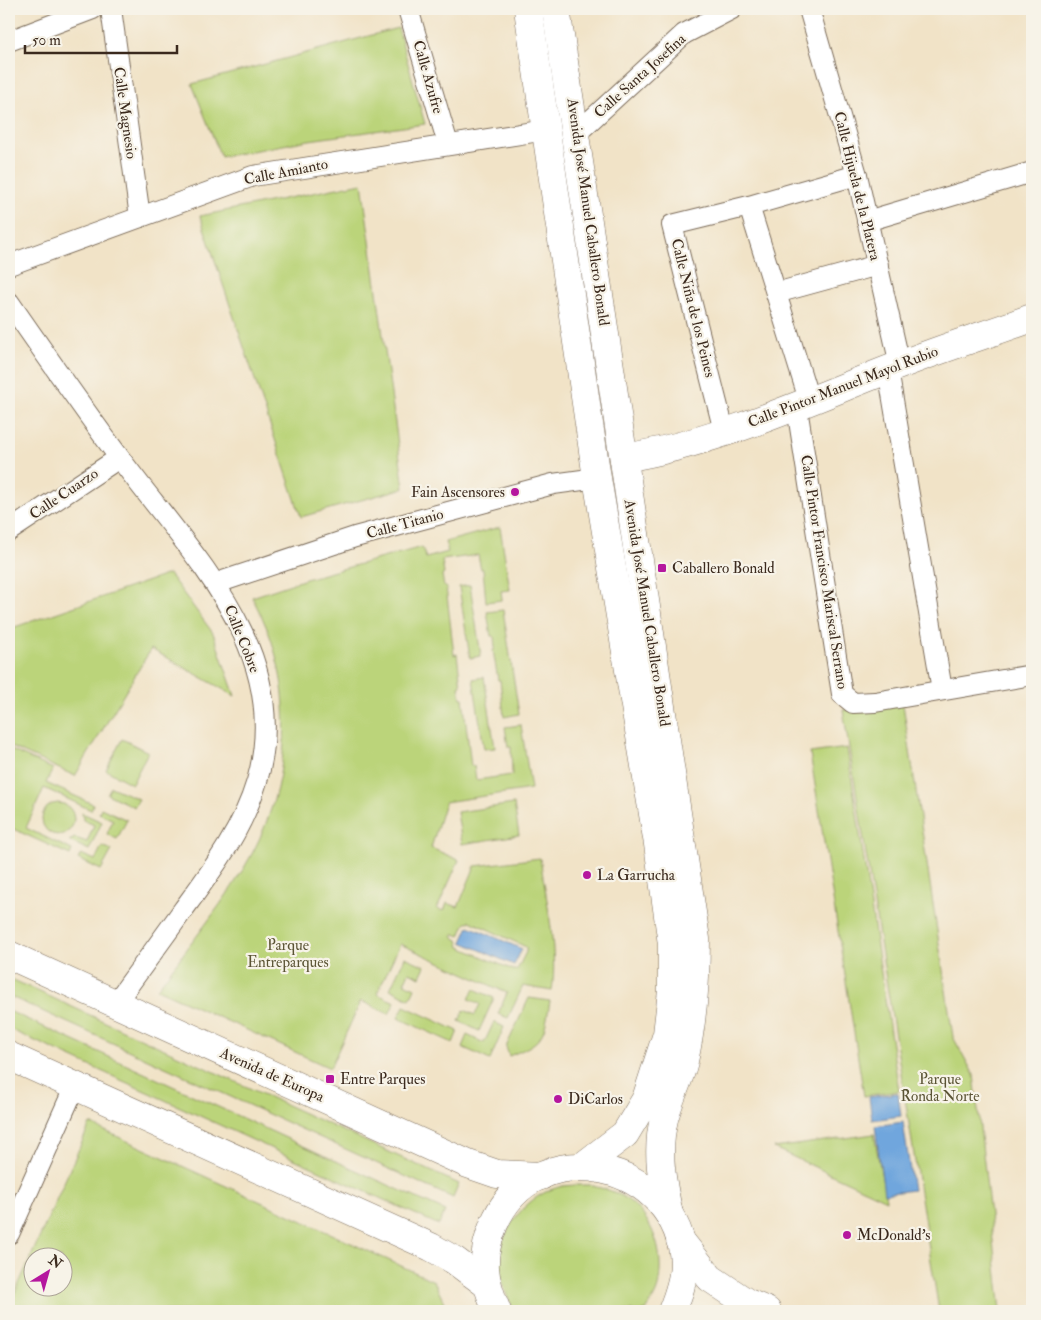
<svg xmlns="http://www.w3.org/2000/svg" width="1041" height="1320" font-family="'IM FELL Double Pica',serif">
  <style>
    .green { fill: #bbd47a; stroke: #7b7f4c; fill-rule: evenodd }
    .water { fill: #6fa6dd; stroke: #55687e }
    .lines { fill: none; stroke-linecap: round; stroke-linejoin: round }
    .street-casing { stroke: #7b6b59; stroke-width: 22 }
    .secondary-casing { stroke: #7b6b59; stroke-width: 29 }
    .primary-casing { stroke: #7b6b59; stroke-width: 29 }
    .street { stroke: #fff; stroke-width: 20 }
    .secondary { stroke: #fff; stroke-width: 28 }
    .primary { stroke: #fff; stroke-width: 28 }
    .poi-dot { fill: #b5179e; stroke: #f7f3e8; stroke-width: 2 }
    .labels { text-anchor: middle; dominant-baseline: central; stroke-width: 4.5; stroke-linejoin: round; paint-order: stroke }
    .street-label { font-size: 15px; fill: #3b2a1e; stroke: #f7f3e8 }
    .poi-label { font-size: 15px; fill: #3b2a1e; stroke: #f7f3e8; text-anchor: start }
    .park-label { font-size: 15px; fill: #5b5435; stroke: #f7f3e8 }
  </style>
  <rect width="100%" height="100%" fill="#f7f3e8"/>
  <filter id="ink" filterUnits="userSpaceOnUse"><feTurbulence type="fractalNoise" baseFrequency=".02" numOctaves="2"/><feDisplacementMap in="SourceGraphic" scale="10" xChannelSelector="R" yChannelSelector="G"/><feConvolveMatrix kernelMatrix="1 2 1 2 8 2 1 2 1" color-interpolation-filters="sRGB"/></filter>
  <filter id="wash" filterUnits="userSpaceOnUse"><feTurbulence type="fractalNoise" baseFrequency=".0096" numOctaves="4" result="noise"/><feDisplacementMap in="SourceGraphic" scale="20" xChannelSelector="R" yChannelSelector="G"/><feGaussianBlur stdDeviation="1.12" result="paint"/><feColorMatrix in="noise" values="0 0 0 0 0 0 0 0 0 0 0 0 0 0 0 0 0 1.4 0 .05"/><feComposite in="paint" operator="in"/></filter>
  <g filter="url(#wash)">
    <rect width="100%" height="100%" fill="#f1e3c7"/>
    <g class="green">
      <path d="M398 28 425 124 309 140 221 157 192 84Z"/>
      <path d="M362 183 404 488 301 517 200 216Z"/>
      <path d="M500 527 510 590 501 591 502 600 486 602 483 569H481L478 555 442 560 444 574 442 575 444 587H446L454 655 457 654 461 686H459L461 698H463L471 766H474L476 780 512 775 511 747H508L505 727 521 725 531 789 445 802 431 848 459 860 437 909 444 911 447 903 458 907 475 866 540 858C546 897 558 952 552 991L523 986 508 1018 498 1014 507 993 400 944 377 994 395 1002 389 1014 361 1001 330 1068 157 989C188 946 228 899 253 852 287 787 294 712 272 642 267 626 259 611 252 597L306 579 422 547 426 558 448 552 445 542ZM470 921 526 947V952L517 970H513L460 947 458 940 453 937 455 934 460 936 465 924Z"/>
      <path d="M169 574 213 633 235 696 151 649 75 776 9 746V629Z"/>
      <path d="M470 585 481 656 470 658 459 587Z"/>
      <path d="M503 610 519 714 504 717 500 680H498L493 650 495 649 494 636H491L487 612Z"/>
      <path d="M484 677 495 748 484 749 473 679Z"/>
      <path d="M903 704 953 1037 974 1075 1001 1311H939L843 710Z"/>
      <path d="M122 739 148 752 132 784 106 770Z"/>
      <path d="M847 748 899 1091 864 1096 810 753Z"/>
      <path d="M9 749 53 769 46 783 93 804 91 810 44 788 26 828 72 850 70 855 9 827Z"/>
      <path d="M111 787 139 799 134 807 107 794Z"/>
      <circle cx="58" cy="819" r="16"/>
      <path d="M514 804 519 835 462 844 457 812Z"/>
      <path d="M101 808 127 820 117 839 107 834 113 820 99 813Z"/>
      <path d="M82 813 102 822 89 850 69 841 75 838 87 842 94 825 83 820Z"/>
      <path d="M102 846 112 850 101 870 78 859 81 854 95 860Z"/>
      <path d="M405 957 425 966 420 977 409 972 404 983 415 988 410 999 390 989Z"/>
      <path d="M9 978 459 1184 453 1198 9 996Z"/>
      <path d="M474 989 494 998 479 1031 459 1021 464 1010 475 1015 480 1004 469 999Z"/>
      <path d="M529 998 550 1001C544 1037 544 1042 509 1056L506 1047Z"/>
      <path d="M404 1006 458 1031 453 1043 398 1018Z"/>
      <path d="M9 1011 445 1211 439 1225 9 1029Z"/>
      <path d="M494 1022 504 1027 490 1060 462 1047 467 1035 484 1043Z"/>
      <path d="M90 1124 434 1281 448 1311H9V1306ZM32 1258H62V1288H32Z"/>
      <path d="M874 1134 886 1200 774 1148Z"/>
      <path d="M590 1185C598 1188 608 1189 616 1193 651 1209 666 1251 658 1287 656 1295 650 1304 646 1311H514C507 1296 500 1281 499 1264 499 1229 528 1193 563 1186 572 1185 581 1185 590 1185Z"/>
    </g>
    <g class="water">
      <path d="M469 926 522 949 514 965 462 942Z"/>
      <path d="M898 1093 901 1116 872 1120 869 1097Z"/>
      <path d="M903 1122 913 1190 884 1194 875 1126Z"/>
    </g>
  </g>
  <g filter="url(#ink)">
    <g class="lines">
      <defs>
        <g id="street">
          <path d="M111 9 140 217"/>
          <path d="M408 9 448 144"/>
          <path d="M809 9 857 175 900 365"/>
          <path d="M9 41 93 9"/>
          <path d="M577 133 684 34 732 9"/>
          <path d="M749 206 810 403"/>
          <path d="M867 221 1032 172"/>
          <path d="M9 265 253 176 546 130"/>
          <path d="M776 293 878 265"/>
          <path d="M9 302C45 354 81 406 119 457 189 553 295 650 257 781 242 831 213 869 183 910 161 941 138 972 115 1004"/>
          <path d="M888 370 942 690"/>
          <path d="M797 408 842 694 853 703 875 702 1032 675"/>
          <path d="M724 431 672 225 749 206 857 175"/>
          <path d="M9 531 119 458"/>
          <path d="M217 583 355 537 553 484 597 478"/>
          <path d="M9 1234 75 1086"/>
        </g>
        <path id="secondary" d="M624 458C718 443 811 399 900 365 943 348 988 334 1032 318"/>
        <g id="primary">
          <path d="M528 9 597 478 658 844 672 944V991L667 1034 646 1099 625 1134 583 1166"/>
          <path d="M556 9 696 939C696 980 693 1021 684 1061 679 1081 669 1099 664 1119 656 1151 662 1183 669 1214"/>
          <path d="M9 955 468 1164 497 1174 541 1176"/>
          <path d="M9 1056 431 1247 454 1260 485 1283"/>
          <path d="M680 1240 710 1278 746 1302 767 1311"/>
          <path d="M497 1311C483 1279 480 1257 494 1224 535 1128 680 1162 684 1263 684 1280 678 1296 672 1311"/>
        </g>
      </defs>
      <use href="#street" class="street-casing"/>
      <use href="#secondary" class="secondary-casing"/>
      <use href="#primary" class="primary-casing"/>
      <use href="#street" class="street"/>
      <use href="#secondary" class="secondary"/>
      <use href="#primary" class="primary"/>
    </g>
  </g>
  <g class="poi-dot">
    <circle cx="515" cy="492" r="5"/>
    <rect x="657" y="563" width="10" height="10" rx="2.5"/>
    <circle cx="587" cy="875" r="5"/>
    <rect x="325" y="1074" width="10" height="10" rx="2.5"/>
    <circle cx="558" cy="1099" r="5"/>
    <circle cx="847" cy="1235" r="5"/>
  </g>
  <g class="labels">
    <g class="street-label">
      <text transform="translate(640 76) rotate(-42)">Calle Santa Josefina</text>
      <text transform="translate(428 77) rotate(74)">Calle Azufre</text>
      <text transform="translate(125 113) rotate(82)">Calle Magnesio</text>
      <text transform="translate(286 172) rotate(-11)">Calle Amianto</text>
      <text transform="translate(857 186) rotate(76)">Calle Hijuela de la Platera</text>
      <text transform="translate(588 212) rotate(82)">Avenida José Manuel Caballero Bonald</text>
      <text transform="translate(693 308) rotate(76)">Calle Niña de los Peines</text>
      <text transform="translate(843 387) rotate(-21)">Calle Pintor Manuel Mayol Rubio</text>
      <text transform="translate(64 494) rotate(-34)">Calle Cuarzo</text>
      <text transform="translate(405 524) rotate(-15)">Calle Titanio</text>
      <text transform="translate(824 572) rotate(81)">Calle Pintor Francisco Mariscal Serrano</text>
      <text transform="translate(647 613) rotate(81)">Avenida José Manuel Caballero Bonald</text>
      <text transform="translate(242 639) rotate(68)">Calle Cobre</text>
      <text transform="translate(272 1075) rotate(24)">Avenida de Europa</text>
    </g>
    <g class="poi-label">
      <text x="505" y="492" text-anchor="end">Fain Ascensores</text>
      <text x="672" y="568">Caballero Bonald</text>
      <text x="597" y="875">La Garrucha</text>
      <text x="340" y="1079">Entre Parques</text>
      <text x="568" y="1099">DiCarlos</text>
      <text x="857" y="1235">McDonald's</text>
    </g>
    <g class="park-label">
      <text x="288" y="945">Parque<tspan x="288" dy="17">Entreparques</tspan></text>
      <text x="940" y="1079">Parque<tspan x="940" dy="17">Ronda Norte</tspan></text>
    </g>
  </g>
  <rect width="1041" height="1320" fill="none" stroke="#f7f3e8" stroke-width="30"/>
  <g transform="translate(48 1272) rotate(37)"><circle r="24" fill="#f7f3e8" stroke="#aca397"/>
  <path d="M0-4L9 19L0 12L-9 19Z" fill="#b5179e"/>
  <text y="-8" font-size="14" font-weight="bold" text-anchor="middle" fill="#3b2a1e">N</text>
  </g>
  <path d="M25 45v8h152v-8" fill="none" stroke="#3b2a1e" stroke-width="2.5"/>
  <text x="32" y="45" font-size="15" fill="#3b2a1e" stroke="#f7f3e8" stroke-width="4" paint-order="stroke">50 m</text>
</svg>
